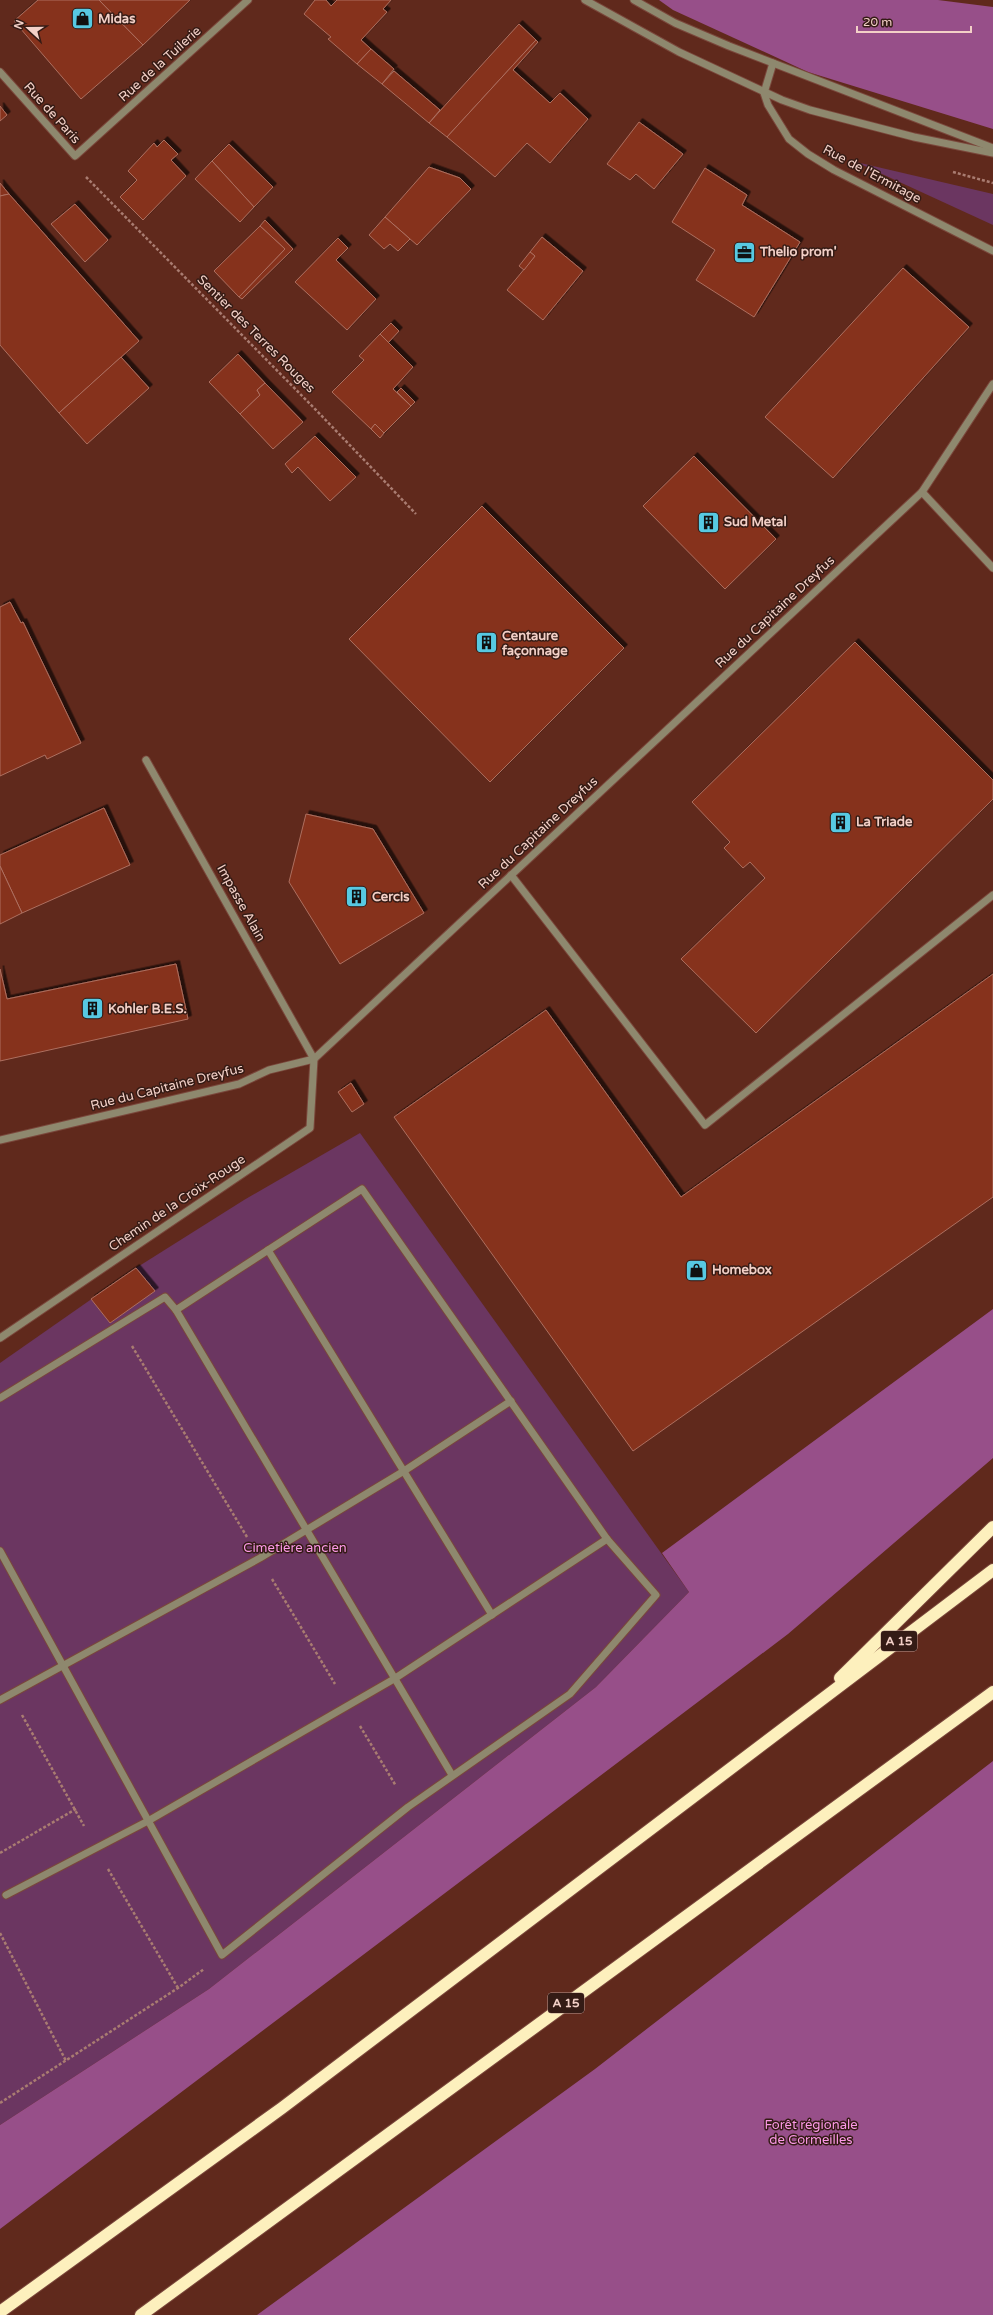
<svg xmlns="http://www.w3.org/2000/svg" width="993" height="2315" font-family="'Varela Round',sans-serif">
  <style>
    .green { fill: #6b3661 }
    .forest { fill: #974f89 }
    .building { fill: #86311c; stroke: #ad6f5f; filter: url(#shadow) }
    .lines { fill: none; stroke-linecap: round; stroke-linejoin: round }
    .minor-casing { stroke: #7a473b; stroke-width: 9 }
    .highway-casing { stroke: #7a473b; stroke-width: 14 }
    .path { stroke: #a97c71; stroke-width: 2.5; stroke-dasharray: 3 2; stroke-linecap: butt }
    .minor { stroke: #8e886e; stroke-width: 7 }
    .highway { stroke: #fdf0bd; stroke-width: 12 }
    .labels { text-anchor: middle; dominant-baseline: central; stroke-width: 3; stroke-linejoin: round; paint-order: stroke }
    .shield { fill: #341b15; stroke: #ba9a92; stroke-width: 1 }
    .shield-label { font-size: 12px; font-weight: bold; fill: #f3d0c7 }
    .poi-label { font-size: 13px; font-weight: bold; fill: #f3d0c7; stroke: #341b15; text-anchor: start }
    .street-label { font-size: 13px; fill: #f3d0c7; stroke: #341b15 }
    .park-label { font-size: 13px; fill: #fc99e7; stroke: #341b15 }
  </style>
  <defs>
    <filter id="shadow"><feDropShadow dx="3.5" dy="-3.5" stdDeviation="0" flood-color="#0009"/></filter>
  </defs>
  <rect width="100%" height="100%" fill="#60291c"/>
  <g class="green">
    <path d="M856 162 993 194V225Z"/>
    <path d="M360 1133 689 1592 596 1687 209 1989 0 2125V1363L136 1268 244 1200Z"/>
  </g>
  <g class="forest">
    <path d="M659 0H938L993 7V129L808 72 673 10Z"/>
    <path d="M993 1309V1458L788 1634 0 2229V2125L209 1989 596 1687 689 1592 662 1553Z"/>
    <path d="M993 1761V2315H257L595 2069Z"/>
  </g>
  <g class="building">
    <path d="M38 0H99L143 45 81 99 14 21Z"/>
    <path d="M99 0H190L143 45Z"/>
    <path d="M315 0H326L331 6 337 0H391L383 9 387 12 361 40 371 49 357 64 328 39 331 37 304 14Z"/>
    <path d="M519 24 536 40 447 137 429 123Z"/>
    <path d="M536 40 538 42 513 70 550 103 560 93 588 119 550 163 527 143 495 177 447 137Z"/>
    <path d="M371 49 394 69 382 84 357 64Z"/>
    <path d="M394 71 440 110 429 123 382 84Z"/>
    <path d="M0 106 7 115 0 121Z"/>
    <path d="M639 122 683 154 654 189 636 174 630 180 607 164Z"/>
    <path d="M164 140 178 154 171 160 186 176 143 220 120 197 137 180 128 171 154 143 157 147Z"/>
    <path d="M229 144 273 187 254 207 212 161Z"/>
    <path d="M212 161 254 207 240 222 195 179Z"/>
    <path d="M429 167 460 178 471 189 417 245 385 217Z"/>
    <path d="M705 168 747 195 742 205 800 242 754 317 696 280 715 250 672 222Z"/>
    <path d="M0 183 9 194 0 196Z"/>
    <path d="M9 194 139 341 59 413 0 345V196Z"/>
    <path d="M75 204 108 240 85 262 51 224Z"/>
    <path d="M385 217 410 239 398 251 390 244 384 249 369 235Z"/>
    <path d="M265 220 293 249 242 299 239 297 285 249 260 226Z"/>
    <path d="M260 226 285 249 239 297 214 271Z"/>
    <path d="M542 237 583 271 543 320 507 290 535 256 530 252Z"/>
    <path d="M338 238 348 248 336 260 376 299 347 330 295 282Z"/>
    <path d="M530 252 535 256 524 270 519 266Z"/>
    <path d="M903 268 969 327 833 478 765 417Z"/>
    <path d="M391 323 399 331 388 343 380 334Z"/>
    <path d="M380 334 413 367 393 389 411 406 384 433 375 424 371 429 332 392 364 360 359 356Z"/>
    <path d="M238 354 265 383 257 390 260 395 240 414 209 382Z"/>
    <path d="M121 357 149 388 87 444 59 413Z"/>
    <path d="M265 383 303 422 273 449 240 414 260 395 257 390Z"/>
    <path d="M401 388 415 402 411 406 397 392Z"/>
    <path d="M375 424 384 433 380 438 371 429Z"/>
    <path d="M315 436 356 477 330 501 298 467 292 473 285 464Z"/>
    <path d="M694 456 776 539 725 589 643 506Z"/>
    <path d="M482 506 624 648 490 782 349 639Z"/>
    <path d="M10 602 21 623 23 622 81 743 47 759 45 755 0 776V607Z"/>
    <path d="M855 642 993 780V799L756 1033 681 959 765 878 750 862 743 868 724 848 730 842 692 802Z"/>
    <path d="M104 808 130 865 22 913 0 866V855Z"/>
    <path d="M306 814 373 829 424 913 340 964 289 882Z"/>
    <path d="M0 866 22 913 0 924Z"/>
    <path d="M176 964 188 1019 0 1061V969L7 999Z"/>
    <path d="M993 974V1197L633 1451 394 1117 546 1010 681 1197Z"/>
    <path d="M351 1083 364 1104 352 1112 338 1092Z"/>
    <path d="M136 1268 155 1291 110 1323 91 1299Z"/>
  </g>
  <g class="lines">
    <defs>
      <g id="minor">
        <path d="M585 0 679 52 782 100 810 110 914 137 993 153"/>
        <path d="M634 0 675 23 729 46 993 148"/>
        <path d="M773 63 764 93 768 105 789 139 808 154 834 170 993 251"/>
        <path d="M0 72 75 156 248 0"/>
        <path d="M922 492 993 568"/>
        <path d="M511 875 705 1125 993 895"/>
        <path d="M0 1140 239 1084 269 1070 314 1059 922 492 993 384"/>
        <path d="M268 1250 492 1615"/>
        <path d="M0 1338 310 1128 314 1059 146 760"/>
        <path d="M0 1398 165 1297 176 1310 452 1775"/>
        <path d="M0 1551 222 1955 408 1807 570 1694 656 1595 607 1539 362 1189 176 1310"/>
        <path d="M0 1700 260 1558 404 1471 511 1401"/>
        <path d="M6 1895 148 1821 394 1679 607 1539"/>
      </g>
      <g id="highway">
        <path d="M840 1678 993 1527"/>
        <path d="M0 2312 282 2108 993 1570"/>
        <path d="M141 2315 993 1692"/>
      </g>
    </defs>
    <use href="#minor" class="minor-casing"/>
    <use href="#highway" class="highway-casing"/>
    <g class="path">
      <path d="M953 172 993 183"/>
      <path d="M86 177 316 410 416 514"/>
      <path d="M132 1346 247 1537"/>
      <path d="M272 1579 335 1684"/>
      <path d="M22 1715 84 1826"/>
      <path d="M360 1726 396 1786"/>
      <path d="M0 1853 76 1809"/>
      <path d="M108 1869 178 1988"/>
      <path d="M0 1933 66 2061"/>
      <path d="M0 2103 178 1988 204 1969"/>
    </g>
    <use href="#minor" class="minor"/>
    <use href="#highway" class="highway"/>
  </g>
  <defs>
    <symbol id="shop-square" viewBox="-11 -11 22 22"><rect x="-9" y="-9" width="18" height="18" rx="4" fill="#57c9e2" stroke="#341b15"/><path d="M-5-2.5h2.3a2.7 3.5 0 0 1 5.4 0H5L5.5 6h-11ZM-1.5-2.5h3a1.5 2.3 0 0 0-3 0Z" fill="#111"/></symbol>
    <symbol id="office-square" viewBox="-11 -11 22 22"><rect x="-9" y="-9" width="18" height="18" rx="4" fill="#57c9e2" stroke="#341b15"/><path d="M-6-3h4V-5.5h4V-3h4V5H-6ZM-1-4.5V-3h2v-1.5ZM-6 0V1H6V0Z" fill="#111"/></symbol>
    <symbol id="building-square" viewBox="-11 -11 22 22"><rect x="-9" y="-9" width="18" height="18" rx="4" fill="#57c9e2" stroke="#341b15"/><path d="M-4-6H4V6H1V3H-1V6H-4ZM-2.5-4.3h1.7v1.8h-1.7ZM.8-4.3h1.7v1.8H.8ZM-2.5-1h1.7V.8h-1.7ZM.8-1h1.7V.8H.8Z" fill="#111"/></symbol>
  </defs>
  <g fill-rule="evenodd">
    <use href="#shop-square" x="70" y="6" width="25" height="25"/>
    <use href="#office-square" x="732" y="240" width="25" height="25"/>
    <use href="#building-square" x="696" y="510" width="25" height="25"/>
    <use href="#building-square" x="474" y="630" width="25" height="25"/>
    <use href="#building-square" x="828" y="810" width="25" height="25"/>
    <use href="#building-square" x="344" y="884" width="25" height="25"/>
    <use href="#building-square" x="80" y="996" width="25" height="25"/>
    <use href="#shop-square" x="684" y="1258" width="25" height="25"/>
  </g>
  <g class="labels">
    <g class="shield">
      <rect x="881" y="1631" width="36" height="20" rx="3"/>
      <rect x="548" y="1993" width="36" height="20" rx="3"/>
    </g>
    <g class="shield-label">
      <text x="899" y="1641">A 15</text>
      <text x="566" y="2003">A 15</text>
    </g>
    <g class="poi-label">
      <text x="98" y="19">Midas</text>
      <text x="760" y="252">Thelio prom'</text>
      <text x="724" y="522">Sud Metal</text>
      <text x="502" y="636">Centaure<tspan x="502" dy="15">façonnage</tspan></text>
      <text x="856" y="822">La Triade</text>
      <text x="372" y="897">Cercis</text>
      <text x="108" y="1009">Kohler B.E.S.</text>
      <text x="712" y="1270">Homebox</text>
    </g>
    <g class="street-label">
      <text transform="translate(160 64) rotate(-42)">Rue de la Tuilerie</text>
      <text transform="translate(52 113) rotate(48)">Rue de Paris</text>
      <text transform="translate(872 174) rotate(28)">Rue de l'Ermitage</text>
      <text transform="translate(256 334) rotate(45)">Sentier des Terres Rouges</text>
      <text transform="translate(775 612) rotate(-43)">Rue du Capitaine Dreyfus</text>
      <text transform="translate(538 833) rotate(-43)">Rue du Capitaine Dreyfus</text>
      <text transform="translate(241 903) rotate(61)">Impasse Alain</text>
      <text transform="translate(167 1087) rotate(-14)">Rue du Capitaine Dreyfus</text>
      <text transform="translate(177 1203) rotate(-34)">Chemin de la Croix-Rouge</text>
    </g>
    <g class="park-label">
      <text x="295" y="1548">Cimetière ancien</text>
      <text x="811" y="2125">Forêt régionale<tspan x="811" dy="15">de Cormeilles</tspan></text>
    </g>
  </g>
  <g transform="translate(28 28) rotate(291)" stroke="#341b15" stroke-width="3" paint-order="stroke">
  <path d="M0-3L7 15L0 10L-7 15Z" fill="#f3d0c7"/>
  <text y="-6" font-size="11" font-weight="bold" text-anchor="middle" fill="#f3d0c7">N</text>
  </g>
  <path d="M857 26v6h114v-6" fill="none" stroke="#f3d0c7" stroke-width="2"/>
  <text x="863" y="26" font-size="12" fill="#f3d0c7" stroke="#341b15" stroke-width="3" paint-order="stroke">20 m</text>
</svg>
